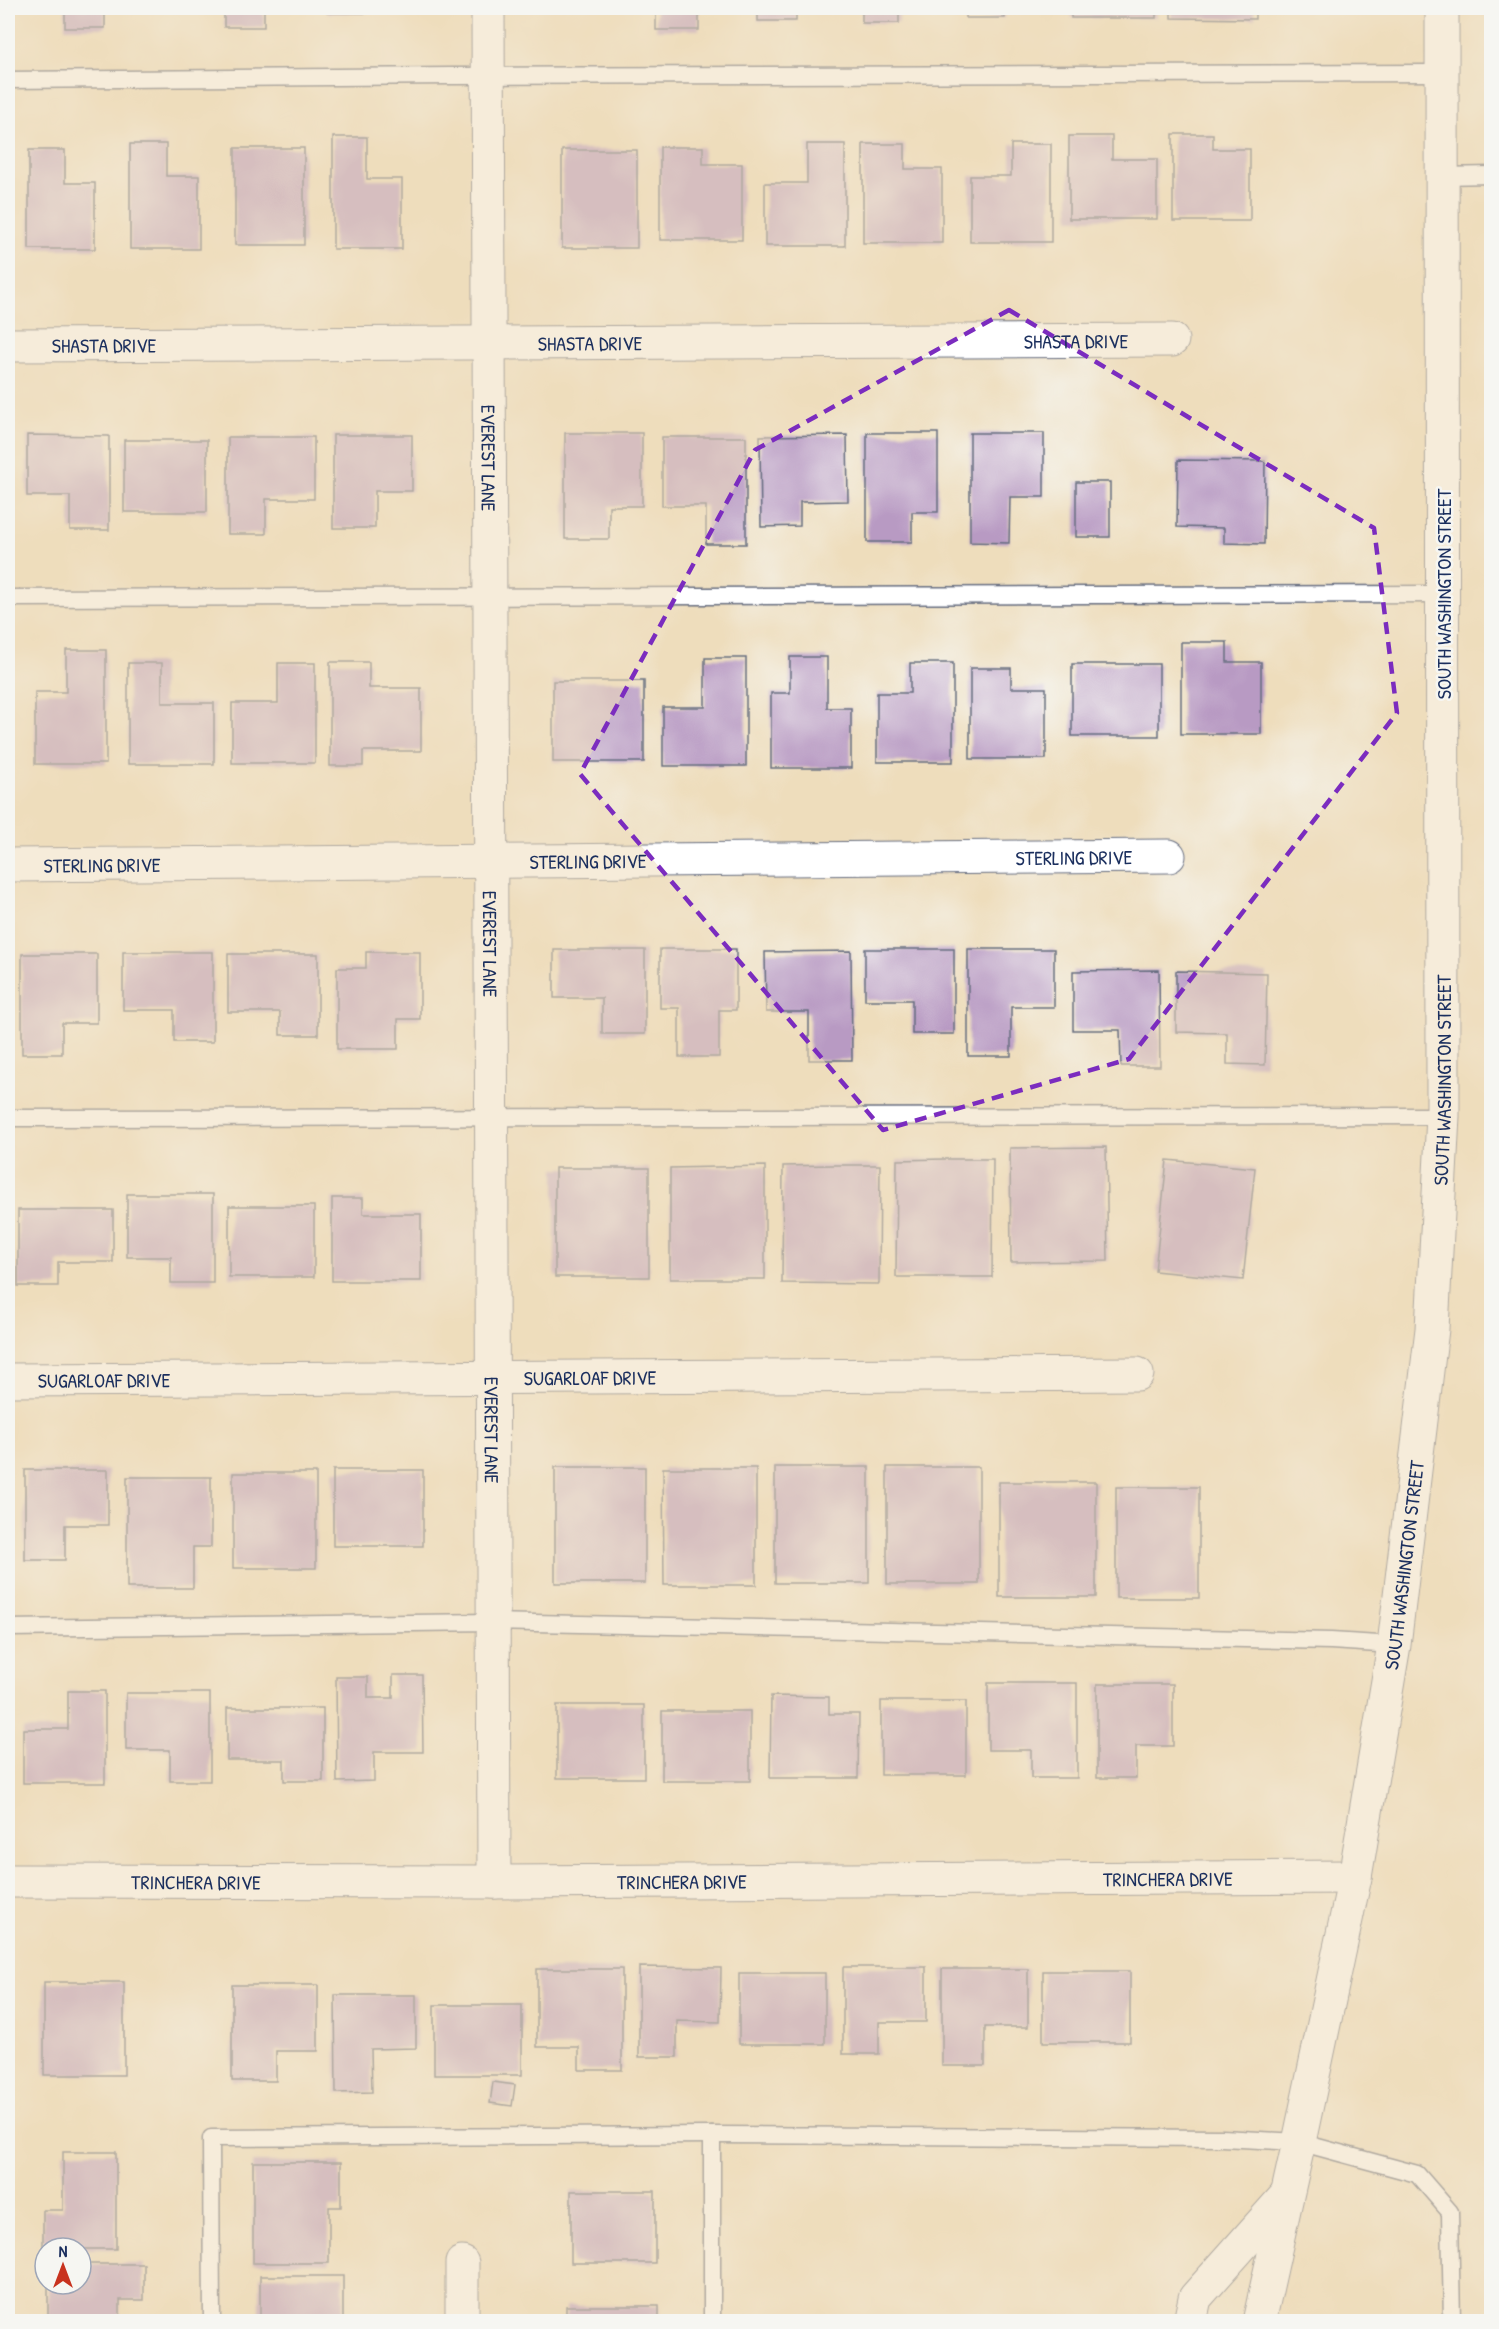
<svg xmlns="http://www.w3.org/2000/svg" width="1499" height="2329" font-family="'Patrick Hand',sans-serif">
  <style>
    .building { fill: #b89ac3 }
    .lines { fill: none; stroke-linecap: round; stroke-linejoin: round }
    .lane-casing { stroke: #656c7f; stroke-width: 19 }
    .street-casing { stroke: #656c7f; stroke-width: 35 }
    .secondary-casing { stroke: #656c7f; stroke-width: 35 }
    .lane { stroke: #fff; stroke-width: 16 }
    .street { stroke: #fff; stroke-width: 33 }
    .secondary { stroke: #fff; stroke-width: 33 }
    .marked { fill: none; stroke: #7b2cbf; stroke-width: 4.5; stroke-dasharray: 12 8; stroke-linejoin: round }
    .labels { text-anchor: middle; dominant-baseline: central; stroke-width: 5; stroke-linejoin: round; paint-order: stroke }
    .street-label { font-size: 20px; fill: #1b2f5e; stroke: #f6f6f2 }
  </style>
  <rect width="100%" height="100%" fill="#f6f6f2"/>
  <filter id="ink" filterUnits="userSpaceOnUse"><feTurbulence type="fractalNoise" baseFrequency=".0167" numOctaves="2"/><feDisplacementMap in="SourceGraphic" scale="12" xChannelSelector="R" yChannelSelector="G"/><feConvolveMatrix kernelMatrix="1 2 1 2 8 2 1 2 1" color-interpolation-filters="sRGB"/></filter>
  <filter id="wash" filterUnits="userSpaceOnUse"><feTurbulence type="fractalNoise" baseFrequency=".008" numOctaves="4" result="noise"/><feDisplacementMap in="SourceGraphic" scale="24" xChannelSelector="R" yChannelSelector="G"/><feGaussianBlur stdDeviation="1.35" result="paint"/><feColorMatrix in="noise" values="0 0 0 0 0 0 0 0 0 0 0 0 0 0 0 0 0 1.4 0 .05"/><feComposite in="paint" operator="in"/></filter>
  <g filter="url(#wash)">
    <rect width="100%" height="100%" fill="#eeddbc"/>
    <g id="blocks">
      <g class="building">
        <rect x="65" y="8" width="40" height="20"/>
        <rect x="224" y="8" width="40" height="19"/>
        <rect x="327" y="8" width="40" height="5"/>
        <rect x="656" y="8" width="43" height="22"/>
        <rect x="758" y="8" width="38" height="13"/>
        <rect x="862" y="8" width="37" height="15"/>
        <rect x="966" y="8" width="39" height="10"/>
        <rect x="1071" y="8" width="85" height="10"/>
        <path d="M1171 8H1255V19L1171 18Z"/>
        <path d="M1173 134H1213V149H1250V221H1173Z"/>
        <path d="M1069 136H1112V159H1157V219H1069Z"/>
        <path d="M333 137H367V179H402V249H333Z"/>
        <path d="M130 144H166V176H199V249H130Z"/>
        <path d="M807 144H845V246H765V183H807Z"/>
        <path d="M863 144H905V169H942V243H863Z"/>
        <path d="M1011 144H1051V242H970V176H1011Z"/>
        <path d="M660 147H703V164H742V240H660Z"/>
        <rect x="235" y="148" width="69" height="97"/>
        <path d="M29 150H65V183H95V249H29Z"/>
        <rect x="562" y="150" width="75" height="98"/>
        <path d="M565 433H642V506H609V539H565Z"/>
        <path d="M867 433H938V512H912V542H867Z"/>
        <path d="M970 433H1044V497H1010L1009 543 970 542Z"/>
        <path d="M27 435 109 436V530H70V496H27Z"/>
        <path d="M333 435H412V491H375V528H333Z"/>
        <path d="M847 435 848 501 800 502V526L761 527 760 436Z"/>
        <path d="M228 437H314V499H266V534H228Z"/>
        <path d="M662 437H746V544H706V506H662Z"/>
        <rect x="124" y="440" width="83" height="72"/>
        <path d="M1178 460 1265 461 1264 544 1224 543V528L1177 527Z"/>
        <rect x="1076" y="482" width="34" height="55"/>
        <path d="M1181 642H1227V662H1261V734H1181Z"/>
        <path d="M66 650H106V764H35V692H66Z"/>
        <path d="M790 657H827V708H851V768H771V693H790Z"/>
        <path d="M705 658H746V766H663V707H705Z"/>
        <path d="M330 662H369V688H421V751H363V766H330Z"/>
        <path d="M128 663H162V703H214V764H128Z"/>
        <path d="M278 663H315V763H232V703H278Z"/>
        <path d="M910 663H953V762H877V693H910Z"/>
        <rect x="1072" y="664" width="87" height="72"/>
        <path d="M970 668H1011V688H1046V759H970Z"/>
        <rect x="553" y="681" width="91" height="81"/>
        <path d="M660 949H736V1010H719V1057H679V1008H660Z"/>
        <path d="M865 949H954V1034H912V1000H865Z"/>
        <path d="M968 949H1054V1007H1011V1056H968Z"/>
        <path d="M554 950H645V1034H602V998H554Z"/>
        <path d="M851 951 852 1060H809V1012H766L765 952Z"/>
        <path d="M123 952H213V1042H174V1010H123Z"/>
        <path d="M366 952H420V1019H398V1049H337V968H366Z"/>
        <path d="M22 954H97V1023H62V1054H22Z"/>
        <path d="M228 954H318V1035H280V1012H228Z"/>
        <path d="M1159 970 1160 1066H1121L1120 1030H1073V971Z"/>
        <path d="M1176 971 1267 973 1265 1065 1227 1064V1033L1176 1032Z"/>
        <path d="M1106 1147 1108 1261 1011 1262 1010 1148Z"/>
        <path d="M945 1159H993L992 1277H896L897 1160Z"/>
        <path d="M1167 1160 1255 1168 1243 1280 1155 1271Z"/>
        <path d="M832 1165H880L879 1284 782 1283 783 1166Z"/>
        <path d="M765 1166V1279H670V1168Z"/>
        <rect x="555" y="1168" width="94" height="109"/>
        <path d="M127 1194H213V1283H171V1257H127Z"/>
        <path d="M332 1198H363V1214H421V1281H332Z"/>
        <rect x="229" y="1206" width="85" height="71"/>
        <path d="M18 1210H113V1262H58V1286H18Z"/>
        <rect x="555" y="1467" width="90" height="116"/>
        <rect x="775" y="1467" width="94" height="116"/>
        <rect x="887" y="1467" width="92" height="117"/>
        <path d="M663 1468H756V1585H664Z"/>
        <path d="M25 1470H108V1525H65V1560H25Z"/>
        <rect x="333" y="1470" width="90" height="76"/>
        <rect x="233" y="1473" width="83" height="95"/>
        <path d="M127 1477H211V1547H193V1588H127Z"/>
        <rect x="999" y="1482" width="97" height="115"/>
        <rect x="1116" y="1487" width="83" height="111"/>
        <path d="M393 1675H422L423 1752H374V1781L337 1782 336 1677H368V1698H393Z"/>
        <path d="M988 1683H1077V1778H1031V1750H988Z"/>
        <path d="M1097 1684H1173V1746H1136V1778H1097Z"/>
        <path d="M68 1691H105V1783H23V1729H68Z"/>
        <path d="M126 1693H210V1781H170V1750H126Z"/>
        <path d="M771 1696 829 1697V1714H859L858 1778H770Z"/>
        <rect x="881" y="1701" width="85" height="74"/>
        <rect x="557" y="1705" width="87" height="73"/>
        <path d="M227 1708H323V1781H284V1760H227Z"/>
        <rect x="662" y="1711" width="88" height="70"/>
        <path d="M639 1967 721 1968 720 2022 677 2021V2057H639Z"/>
        <path d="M843 1967H926V2022H879V2054H843Z"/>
        <path d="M537 1969H622V2070H579V2047H537Z"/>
        <path d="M942 1969H1028V2027H985V2066H942Z"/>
        <rect x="1043" y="1971" width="87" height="71"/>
        <rect x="739" y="1973" width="86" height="71"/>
        <rect x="44" y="1982" width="80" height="93"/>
        <path d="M232 1985H318V2051H276V2081H232Z"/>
        <path d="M335 1995H416V2048L371 2049 372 2092 336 2093Z"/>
        <rect x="434" y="2005" width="88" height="70"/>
        <path d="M493 2082 515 2085 512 2106 490 2103Z"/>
        <path d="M63 2152H116V2249H43V2210H63Z"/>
        <path d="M253 2162H341V2207H329V2263H253Z"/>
        <rect x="571" y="2191" width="84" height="72"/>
        <path d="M81 2264H144V2300H120V2322H48V2284H81Z"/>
        <rect x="260" y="2276" width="83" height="46"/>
        <rect x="566" y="2306" width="93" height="16"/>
      </g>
    </g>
  </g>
  <g filter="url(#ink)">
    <use href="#blocks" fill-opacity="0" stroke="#656c7f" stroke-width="1.5"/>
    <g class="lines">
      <defs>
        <g id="lane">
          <path d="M8 80 451 76 1442 73"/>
          <path d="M1442 176 1492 175"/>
          <path d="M8 598 1443 594"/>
          <path d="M8 1118 1443 1116"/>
          <path d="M8 1628 493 1622 1331 1641 1394 1645"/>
          <path d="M712 2135V2322"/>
          <path d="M212 2322 211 2138 712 2135 1222 2138 1299 2142 1417 2174 1450 2212 1452 2322"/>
        </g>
        <g id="street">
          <path id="s1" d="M488 8 494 1882"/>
          <path id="s2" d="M8 345 1172 340"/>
          <path id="s3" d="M8 865 1169 856"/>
          <path id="s4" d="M8 1380 1137 1374"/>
          <path d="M462 2263V2322"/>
        </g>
        <g id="secondary">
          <path id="s5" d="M8 1881 494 1882 1355 1877"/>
          <path d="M1190 2322 1195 2298 1285 2197"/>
          <path id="s6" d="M1259 2322 1299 2142 1355 1877 1394 1645 1432 1329 1443 1116 1442 8"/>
        </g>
      </defs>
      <use href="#lane" class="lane-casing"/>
      <use href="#street" class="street-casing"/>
      <use href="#secondary" class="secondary-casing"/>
      <use href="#lane" class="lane"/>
      <use href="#street" class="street"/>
      <use href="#secondary" class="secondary"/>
    </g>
  </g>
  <path d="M0 0H1499V2329H0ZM1009 310 1374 528 1397 713 1129 1059 883 1130 580 774 755 450Z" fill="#eeddbc" fill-opacity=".55" fill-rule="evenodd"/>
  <path class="marked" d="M1009 310 1374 528 1397 713 1129 1059 883 1130 580 774 755 450Z"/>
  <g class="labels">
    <g class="street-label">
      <text stroke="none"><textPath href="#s2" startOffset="1068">SHASTA DRIVE</textPath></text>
      <text stroke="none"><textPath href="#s2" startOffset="582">SHASTA DRIVE</textPath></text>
      <text stroke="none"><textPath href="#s2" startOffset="96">SHASTA DRIVE</textPath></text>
      <text stroke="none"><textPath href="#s1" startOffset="450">EVEREST LANE</textPath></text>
      <text transform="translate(1443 594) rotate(-90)">SOUTH WASHINGTON STREET</text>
      <text stroke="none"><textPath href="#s3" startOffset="1066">STERLING DRIVE</textPath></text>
      <text stroke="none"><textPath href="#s3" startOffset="580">STERLING DRIVE</textPath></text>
      <text stroke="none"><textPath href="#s3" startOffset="94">STERLING DRIVE</textPath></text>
      <text stroke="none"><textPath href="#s1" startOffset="936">EVEREST LANE</textPath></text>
      <text stroke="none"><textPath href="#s6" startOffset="1258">SOUTH WASHINGTON STREET</textPath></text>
      <text stroke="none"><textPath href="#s4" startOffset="582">SUGARLOAF DRIVE</textPath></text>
      <text stroke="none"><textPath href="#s4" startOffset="96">SUGARLOAF DRIVE</textPath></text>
      <text stroke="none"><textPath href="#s1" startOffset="1422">EVEREST LANE</textPath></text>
      <text stroke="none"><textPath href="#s6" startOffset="771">SOUTH WASHINGTON STREET</textPath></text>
      <text stroke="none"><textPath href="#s5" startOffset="1160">TRINCHERA DRIVE</textPath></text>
      <text stroke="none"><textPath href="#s5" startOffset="188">TRINCHERA DRIVE</textPath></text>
      <text stroke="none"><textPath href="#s5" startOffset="674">TRINCHERA DRIVE</textPath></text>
    </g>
  </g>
  <rect width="1499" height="2329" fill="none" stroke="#f6f6f2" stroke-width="30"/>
  <g transform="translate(63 2266)"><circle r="28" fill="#f6f6f2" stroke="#9ea6b7" stroke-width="1.5"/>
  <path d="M0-4.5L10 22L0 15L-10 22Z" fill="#c8321e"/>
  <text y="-9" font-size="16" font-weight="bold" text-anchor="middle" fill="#1b2f5e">N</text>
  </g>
</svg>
